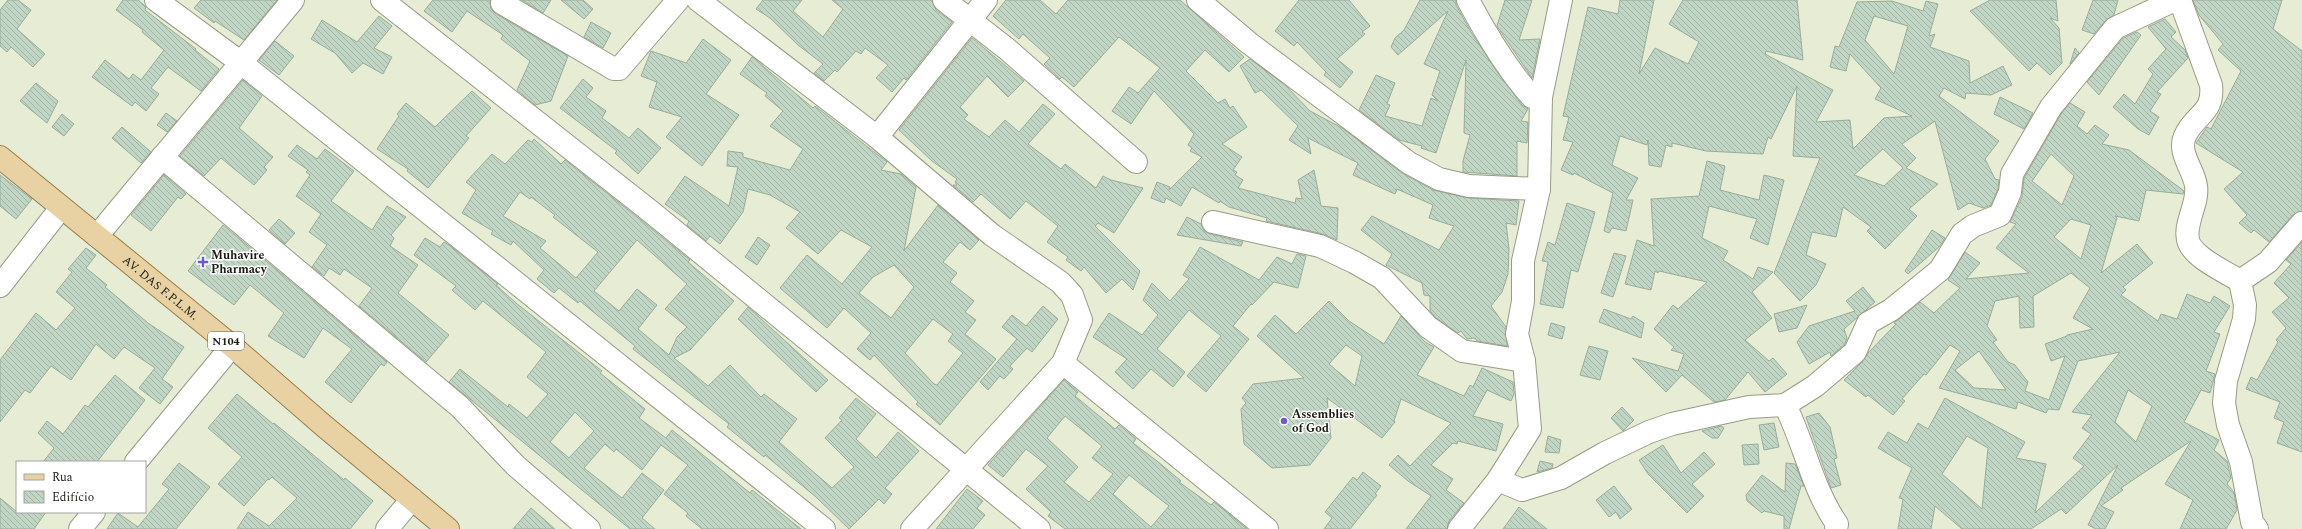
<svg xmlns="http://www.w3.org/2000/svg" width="2302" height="529" font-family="Spectral,serif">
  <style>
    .building { fill: url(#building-back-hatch); stroke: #98ad9c; fill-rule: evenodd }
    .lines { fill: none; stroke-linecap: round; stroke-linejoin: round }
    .minor-casing { stroke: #979c85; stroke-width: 24 }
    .major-casing { stroke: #967f4a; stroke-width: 24 }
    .minor { stroke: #fff; stroke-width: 22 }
    .major { stroke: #e8d2a4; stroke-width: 22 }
    .poi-dot { fill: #6b5ad4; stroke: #fff; stroke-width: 1.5 }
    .labels { text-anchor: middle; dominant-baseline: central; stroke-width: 3; stroke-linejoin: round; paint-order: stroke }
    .shield { fill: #fff; stroke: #5f605a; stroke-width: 1 }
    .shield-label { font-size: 11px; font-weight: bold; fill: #1a1c13 }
    .poi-label { font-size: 12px; font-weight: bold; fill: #1a1c13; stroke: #fff; text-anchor: start }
    .street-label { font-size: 12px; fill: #1a1c13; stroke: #fff }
  </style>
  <defs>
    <pattern id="building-back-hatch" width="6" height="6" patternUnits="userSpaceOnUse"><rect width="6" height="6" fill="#c0d5c4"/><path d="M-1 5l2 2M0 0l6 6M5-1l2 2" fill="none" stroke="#a4b6a8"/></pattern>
  </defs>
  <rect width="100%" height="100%" fill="#e7ecd4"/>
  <g class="building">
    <path d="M8 0H18L31 10 17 29 45 54 33 67 11 47 7 52 0 46V10Z"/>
    <path d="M123 0H138L144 5 146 7 145 10 196 49 195 50 219 69 201 91 168 67 151 88 159 94 146 111 135 102 132 106 92 77 105 60 129 79 133 74 141 80 164 50 142 32 143 30 116 10Z"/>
    <path d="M201 0H277L244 40 215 21 214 23 194 8Z"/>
    <path d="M433 0H490L491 9 496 14 568 56 551 101 535 105 517 90 530 61 501 39 503 35 467 11 452 32 424 11Z"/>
    <path d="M522 0H551L543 13Z"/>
    <path d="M561 0H583L593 9 584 19Z"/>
    <path d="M763 0H802L793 11 823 37 843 9 832 0H932L936 10 952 22 906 80 904 78 892 92 876 78 888 65 865 48 861 54 856 51 837 72 835 70 824 81 814 73 823 64 798 45 770 18 756 9Z"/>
    <path d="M1006 0H1040L1056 14 1068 0H1180L1244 57 1229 72 1205 50 1186 71 1218 103 1225 99 1230 108 1233 106 1247 127 1222 144 1242 157 1233 170 1237 172 1235 175 1243 180 1238 188 1295 203 1296 198 1302 199 1298 180 1314 170 1321 206 1338 208 1337 240 1323 234 1266 221 1267 218 1229 207 1220 201 1219 203 1192 187 1181 206 1166 198 1164 203 1151 198 1157 182 1170 187 1169 190 1202 157 1190 151 1192 148 1188 145 1194 134 1154 91 1131 124 1112 111 1129 87 1138 93 1160 68 1119 37 1074 87 1062 77 1060 79 1044 64 1050 58 1023 34 1019 39 993 16Z"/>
    <path d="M1299 0H1349L1370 26 1362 32 1365 34 1337 59 1353 72 1340 88 1324 75 1326 72 1297 42 1294 46 1275 31Z"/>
    <path d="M1420 0H1456V5L1471 32 1495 69 1522 105 1528 109 1521 121 1528 122 1527 143 1517 141V176L1463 172V161L1470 135 1464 133 1466 60 1436 153 1421 148 1422 146 1399 140 1359 110 1376 75 1395 83 1387 104 1390 105 1385 116 1422 126 1431 98 1438 101 1432 95 1440 71 1424 64 1448 11 1398 55 1391 47 1395 38 1404 30Z"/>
    <path d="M1505 0H1532L1519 40 1540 39 1532 78 1497 26Z"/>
    <path d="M1620 0H1654L1639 74 1655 48 1688 64 1699 42 1669 24 1683 0H1797L1803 60 1766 51 1765 54 1833 90 1816 122 1850 120 1853 149 1884 118 1912 116 1875 99 1881 88 1850 54 1846 71 1830 67 1835 46 1839 47 1857 2 1892 1 1923 11 1926 1 1938 4 1929 36 1935 34 1930 47 1969 61 1970 83 2003 66 2012 85 1991 95 1966 93 1965 99 1944 88 1939 96 1999 141 1985 159 1995 179 1999 180 1998 189 1991 205 1983 208 1969 203 1958 210 1935 121 1902 144 1916 158 1906 168 1938 184 1909 209 1917 216 1885 249 1867 231 1871 227 1843 207 1836 237 1812 232 1806 255 1826 264 1816 285 1800 301 1774 273 1820 158 1793 156 1797 86 1771 139 1768 137 1763 154 1706 151 1672 143V147L1666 145 1661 167 1649 165 1648 140 1647 145 1620 136 1612 165 1638 178 1626 200H1633L1626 231 1612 228 1609 233 1604 231 1613 193 1574 173 1573 175 1561 170 1573 142 1563 140 1569 117 1563 116 1588 7 1618 14ZM1874 16 1908 26 1894 74 1865 40ZM1883 149 1903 168 1884 186 1854 175Z"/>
    <path d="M1990 0H2056L2058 21 2050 18 2059 28 2062 63 2050 75 2037 63 2029 71 1970 11Z"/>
    <path d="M2093 0H2118L2114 15 2106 20 2094 34 2082 30Z"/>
    <path d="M2193 0H2282L2273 29 2302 51V211L2293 215 2269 242 2254 230 2251 233 2239 223 2247 215 2224 189 2243 172 2196 143 2207 127 2211 129 2241 71 2218 50 2223 44 2199 15Z"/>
    <path d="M379 16 392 26 374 48 392 57 383 74 363 63 352 73 335 53 311 39 322 20 357 42Z"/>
    <path d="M2165 19 2176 32 2171 37 2185 50 2188 58 2157 92 2161 94 2150 111 2159 117 2149 135 2138 129 2113 107 2124 94 2135 104 2153 74 2148 69 2166 49 2148 27Z"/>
    <path d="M591 22 611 33 603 48 584 37Z"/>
    <path d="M2137 32 2141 35 2099 95 2087 82 2123 38Z"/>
    <path d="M972 38 1024 81 1008 97 987 76 960 107 968 115 964 119 989 137 1005 120 1019 132 1043 104 1055 114 1028 144 1061 169 1065 164 1096 188 1103 176 1111 180 1143 188 1114 233 1098 223 1095 226 1140 271 1133 290 1122 279 1106 293 1084 267 1081 271 1066 260 1068 257 1047 242 1058 226 1026 201 1010 219 981 194 973 202 953 185H957L955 182 957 179 932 161 899 130Z"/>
    <path d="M703 39 731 60 706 94 739 115 702 166 666 137 682 117 649 107 657 82 641 76 651 51 686 63Z"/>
    <path d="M275 41 294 56 279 75 259 60Z"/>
    <path d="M2075 48 2079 53 2070 64Z"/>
    <path d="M752 57 813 108 815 106 887 162 881 170 901 174 916 187 904 251 938 205 979 240 970 250 960 242 943 262 957 273 950 282 974 301 965 312 976 320 965 334 996 359 940 425 916 404 918 402 874 355 870 360 857 349 871 333 844 308 827 328 780 288 807 255 842 284 872 247 841 230 818 254 786 228 800 212 770 195 748 189 743 212 720 244 710 236 706 241 687 225 689 221 665 204 685 176 729 206 738 167 727 166 728 151 743 153V157L790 170 803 149 770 126 783 111 765 96 767 93 740 74ZM894 265 914 287 891 318 859 293 873 277ZM933 319 953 334 948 341 963 353 937 385 934 384 905 353Z"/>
    <path d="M1250 59 1285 85 1310 111 1342 128 1402 173 1433 190 1468 198 1519 201 1516 225 1506 223 1509 249 1508 274 1502 292 1491 306 1506 327 1507 346 1477 341 1475 338 1467 339 1461 331 1458 333 1436 318 1430 311V296L1424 295 1422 283 1386 265 1392 254 1361 230 1372 216 1439 250 1454 226 1429 218 1433 205 1397 189 1395 194 1353 175 1358 163 1308 138 1311 154 1289 140 1298 126 1261 90 1255 93 1240 66Z"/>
    <path d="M583 79 593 88 586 97 606 111 602 118 629 138 638 128 661 148 638 174 615 153 617 151 560 108Z"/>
    <path d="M243 80 262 96 239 128 273 157 264 167 267 170 254 185 221 158 204 176 180 156Z"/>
    <path d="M36 83 58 101 47 123 20 101Z"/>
    <path d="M472 91 491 108 466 136 469 138 428 188 407 171 408 169 377 149 399 116 397 114 406 103 435 127Z"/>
    <path d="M2000 97 2033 113 2024 129 1994 114Z"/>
    <path d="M2070 103 2085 112 2077 126 2087 134 2095 125 2109 135 2102 144 2129 150 2184 191 2183 194 2146 190 2139 221 2115 216 2117 218 2101 273 2137 244 2153 263 2123 287 2126 290 2121 295 2158 321 2161 314 2177 319 2187 294 2210 303 2214 296 2230 306 2214 332 2220 334 2206 371 2215 374 2210 393 2201 390 2184 422 2219 440 2214 450 2227 461 2231 478 2227 484 2234 492 2237 510 2226 529H2180L2193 500 2165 484 2191 441 2121 488 2123 490 2101 506 2114 512 2105 529H2096L2088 525 2118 465 2066 514 2061 509 2031 529H1962L1935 506 1931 529H1898L1903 499 1899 498 1912 468 1878 448 1888 432 1907 443 1918 423 1928 429 1945 398 2025 442 2016 458 2046 464 2035 513 2084 466 2073 458 2091 434 2082 428 2092 415 2072 412 2120 352 2078 361 2059 410 2048 409 2046 413 2018 402 2016 409 1939 388 1960 351 1950 345 1926 375 1924 374 1902 399 1905 401 1893 415 1868 395 1866 397 1844 380 1863 361 1868 353 1896 324 1894 323 1920 302 1934 313 1960 288 1948 280 1965 252 1980 263 1966 279 2029 273 1996 248 2016 224 2010 222 2022 197 2024 178 2061 114ZM2051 154 2074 176 2062 205 2032 181ZM2071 219 2091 225 2081 259 2054 237ZM2071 273 2090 288 2073 318 2093 329 2067 335V336L2045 344 2051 361 2065 356 2049 400 2025 391 2028 382 2015 365 2008 362 1993 342 1997 340 1987 326 1995 301 2019 296 2020 328 2034 327 2033 296ZM1979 351 2006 390 1974 388 1955 370ZM2128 390 2152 406 2136 442 2115 422ZM1967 436 1988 448 1982 509 1942 474Z"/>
    <path d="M166 113 177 121 167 132 157 125Z"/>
    <path d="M62 114 74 124 64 136 52 127Z"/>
    <path d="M122 127 151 152 141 163 112 138Z"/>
    <path d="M534 139 561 164 565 160 642 221 690 260 688 262 734 301 690 350 674 358 708 386 730 365 761 397 764 394 797 419 779 442 832 488 854 467 825 438 842 420 839 418 856 398 876 414 856 439 876 458 898 432 919 451 885 488 892 494 884 504 879 499 849 529 816 497 765 455 764 457 727 427 729 424 633 349 635 346 580 301 578 303 559 288 554 293 537 279 544 270 513 241 511 245 491 234 493 231 462 213 476 190 466 182 492 154 505 164 528 140 532 142ZM520 192 530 199 531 197 555 215 553 217 598 252 576 278 540 248 546 241 503 216ZM637 240 687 284 665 309 687 327 677 337 669 355 638 329 657 305 637 289 619 311 594 291Z"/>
    <path d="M297 145 317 159 325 149 354 171 331 201 372 230 387 206 406 217 391 235 394 238 390 246 418 265 398 293 449 335 426 362 359 306 372 288 344 269 340 275 329 268 324 276 312 267 327 245 309 232 321 214 296 196 310 175 306 172 308 170 288 156Z"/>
    <path d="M1707 161 1725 166 1720 190 1759 200 1764 175 1784 180 1768 245 1750 238 1757 219 1709 206 1702 238 1728 251 1723 260 1753 279 1758 267 1773 272 1752 292 1772 318 1745 340 1769 361 1773 358 1787 374 1765 392 1748 372 1725 400 1714 402 1682 375 1666 392 1632 358 1678 371 1684 354 1671 350 1674 347 1654 329 1673 305 1678 309 1707 282 1659 271 1658 273 1655 271 1651 290 1625 284 1637 240 1654 246 1651 199 1699 196Z"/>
    <path d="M0 175 32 199 16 219 0 206Z"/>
    <path d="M164 175 186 194 181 199 178 197 151 231 131 215Z"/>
    <path d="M1567 203 1595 212 1578 272 1571 270 1563 308 1540 304 1548 262 1542 261 1548 242 1555 245Z"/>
    <path d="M1187 217 1201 224 1204 231 1210 234 1243 242 1241 246 1177 235Z"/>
    <path d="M279 219 295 233 285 244 269 230Z"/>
    <path d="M223 225 387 362 384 366 381 364 351 403 325 382 352 349 323 328 304 358 268 336 284 313 250 285 234 305 188 271Z"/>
    <path d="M1932 230 1945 238 1939 247 1908 274 1905 271Z"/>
    <path d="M758 237 770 245 757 265 745 257Z"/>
    <path d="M425 238 440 247 444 242 449 245 498 284 496 285 516 303 602 371 600 373 645 409 639 418 666 438 672 430 750 493 752 490 801 529H702L686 516 688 513 664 494 688 465 661 445 642 470 616 449 614 452 605 444 584 468 622 498 642 473 664 490 642 518 655 529H630L449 382 460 369 508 407 509 404 527 418 548 394 527 377 546 352 483 301 475 310 452 290 456 286 414 255ZM575 412 594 431 569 458 550 442Z"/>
    <path d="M2302 242V452L2277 443 2284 422 2274 418 2280 402 2246 389 2251 377 2257 380 2278 342 2276 340 2286 328 2272 312 2289 298 2274 283 2291 264 2286 260Z"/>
    <path d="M1200 247 1259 280 1277 257 1292 264 1297 254 1306 256 1298 288 1274 282 1252 305 1251 304 1233 326 1249 339 1206 392 1187 376 1221 336 1189 310 1157 349 1185 372 1173 387 1151 369 1133 389 1115 372 1127 359 1093 337 1109 313 1142 335 1158 315 1143 300 1152 283 1170 301 1189 279 1183 275Z"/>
    <path d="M86 248 96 255 86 268 107 285 105 287 148 323 184 347 162 379 173 387 160 404 139 388 155 368 124 347 114 359 96 344 71 380 51 366 30 393 25 390 0 422V360L36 313 56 330 75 308 56 292 72 272 68 269Z"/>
    <path d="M1614 253 1626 256 1613 297 1601 293Z"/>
    <path d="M1863 287 1875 302 1844 329 1847 338 1845 344 1831 356 1830 352 1809 364 1797 342 1809 326 1855 311 1846 301Z"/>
    <path d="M1329 301 1349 321 1384 344 1401 316 1425 342 1434 347 1417 375 1464 396 1470 385 1473 387 1482 368 1513 382 1514 394 1511 401 1487 390 1473 416 1503 424 1496 451 1458 441 1457 444 1453 443 1431 465 1453 479 1446 490 1464 503 1449 521 1447 529H1406L1431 496 1408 481 1389 465 1398 455 1410 466 1451 423 1401 399 1394 421 1395 422 1382 438 1327 398 1331 438 1310 465 1272 468 1244 444 1241 409 1246 403 1242 398 1253 384 1304 378 1257 336 1275 315 1296 334ZM1346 345 1362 356 1355 386 1329 364Z"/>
    <path d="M1807 305 1797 328 1779 332 1774 314Z"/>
    <path d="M1043 306 1058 319 1032 352 1027 348 1010 366 1013 369 1004 379 1000 376 988 390 980 382 1017 339 1002 327 1012 315 1026 326Z"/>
    <path d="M748 307 828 380 816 392 738 319Z"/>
    <path d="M1604 309 1631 319 1633 316 1644 323 1641 338 1599 322Z"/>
    <path d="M1551 323 1565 327 1562 339 1548 335Z"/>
    <path d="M1589 346 1608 351 1600 380 1580 375Z"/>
    <path d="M115 375 145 400 97 462H43L54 448 38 433 47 421 63 434 85 405 88 407Z"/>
    <path d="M1064 380 1078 392 1075 396 1115 429 1119 425 1136 439 1133 443 1157 461 1181 481 1179 482 1211 505 1214 502 1247 529H1065L1048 516 1051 512 1026 489 1048 466 1026 449 1003 477 988 465ZM1065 416 1102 446 1092 458 1113 474 1089 502 1064 482 1078 467 1047 438ZM1129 475 1169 506 1151 527 1113 494Z"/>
    <path d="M237 394 273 424 274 423 344 480 345 478 373 501 350 529H237L248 512 269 526 297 498 272 477 269 480 268 479 244 506 218 484 242 457 208 428Z"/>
    <path d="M1622 407 1634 420 1623 431 1611 418Z"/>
    <path d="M1819 413 1830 427 1837 458 1834 459 1841 485 1831 488 1806 417Z"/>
    <path d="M1774 423 1779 447 1764 450 1759 425Z"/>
    <path d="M1721 426 1724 428 1718 438H1712L1702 431Z"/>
    <path d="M1548 436 1561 440 1559 453 1545 452Z"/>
    <path d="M1758 444 1759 464 1744 465 1742 445Z"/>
    <path d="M1663 445 1681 473 1704 452 1715 464 1692 484 1704 496 1687 513 1648 474 1639 460Z"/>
    <path d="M1540 461 1553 464 1552 468 1537 472Z"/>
    <path d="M179 463 210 487 176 529H107L118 513 138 527 169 489 162 484Z"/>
    <path d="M1786 463 1795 464 1804 486H1801L1789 529H1784V516L1764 511 1762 513 1747 501 1746 495 1762 475 1785 492Z"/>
    <path d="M1363 472 1381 486 1375 494 1377 495 1350 529H1324L1332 518 1325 512 1353 477 1357 480Z"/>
    <path d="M1614 486 1632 509 1620 519 1616 512 1609 517 1596 500Z"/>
    <path d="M967 489 983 501 977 508 985 515 973 529H936Z"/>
    <path d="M0 498 17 512H46L34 529H0Z"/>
    <path d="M1519 507 1547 529H1503Z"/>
    <path d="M531 508 555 529H513Z"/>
  </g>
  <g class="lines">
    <defs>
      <g id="minor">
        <path d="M156 0 240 62 824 529"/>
        <path d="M382 0 650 211 1039 529"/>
        <path d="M698 0 877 137 992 235 1060 282 1072 295 1081 320 1063 363 912 529"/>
        <path d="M944 0 1007 49 1136 162"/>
        <path d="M1198 0 1249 43 1409 163 1439 179 1469 186 1539 189"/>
        <path d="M1468 0C1486 34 1506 68 1532 97H1541"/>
        <path d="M2180 0 2211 85C2214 113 2197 113 2186 134 2176 152 2194 169 2196 186 2199 204 2182 226 2189 243 2196 259 2226 272 2240 281"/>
        <path d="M502 3 614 69H619L678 0"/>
        <path d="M877 137 986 0"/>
        <path d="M162 157 460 407 515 465 589 529"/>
        <path d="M1213 222 1320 246 1354 262 1382 278 1428 327 1462 351 1524 361"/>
        <path d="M97 236 293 0"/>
        <path d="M2240 281 2245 305 2244 319 2226 381 2224 403 2228 425 2241 462 2252 522 2257 529"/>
        <path d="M2240 281 2268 262 2302 223"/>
        <path d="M0 286 61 208"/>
        <path d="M1063 363 1267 529"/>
        <path d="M1785 405C1805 445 1812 488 1837 524L1836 529"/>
        <path d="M136 462 232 346"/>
        <path d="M1498 480 1522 490 1561 478 1605 453 1649 432 1672 424 1749 407 1785 405 1815 386 1855 352 1868 323 1891 310 1940 270 1962 234 1973 226 2000 215 2010 192 2012 174 2051 107 2068 86 2115 28 2175 0"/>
        <path d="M80 529 94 512"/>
        <path d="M387 529 412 499"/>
        <path d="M1459 529 1498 480 1530 429 1524 361 1517 334 1523 301V261L1539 189 1541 97 1561 0"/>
      </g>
      <g id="major">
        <path id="s1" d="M0 157 232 346 324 426 448 529"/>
      </g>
    </defs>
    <use href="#minor" class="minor-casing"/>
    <use href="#major" class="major-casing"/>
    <use href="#minor" class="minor"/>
    <use href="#major" class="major"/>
  </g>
  <g class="poi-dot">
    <path d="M201 256h4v4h4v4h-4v4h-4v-4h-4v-4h4z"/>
    <circle cx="1284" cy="421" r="4"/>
  </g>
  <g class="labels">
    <rect class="shield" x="208" y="332" width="36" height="18" rx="3"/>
    <g class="shield-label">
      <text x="226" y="341">N104</text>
    </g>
    <g class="poi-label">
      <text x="211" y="255">Muhavire<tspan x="211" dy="14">Pharmacy</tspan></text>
      <text x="1292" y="414">Assemblies<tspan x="1292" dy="14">of God</tspan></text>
    </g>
    <g class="street-label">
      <text stroke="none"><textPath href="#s1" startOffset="207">AV. DAS F.P.L.M.</textPath></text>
    </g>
  </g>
  <rect x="16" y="461" width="130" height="52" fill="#ffffff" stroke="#a3a4a1"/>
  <rect x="24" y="474" width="20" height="6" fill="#e8d2a4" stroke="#a3a4a1"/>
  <text x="52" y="481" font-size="12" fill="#1a1c13">Rua</text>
  <rect x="24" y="491" width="20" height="12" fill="url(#building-back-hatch)" stroke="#a3a4a1"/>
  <text x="52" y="501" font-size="12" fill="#1a1c13">Edifício</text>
</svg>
